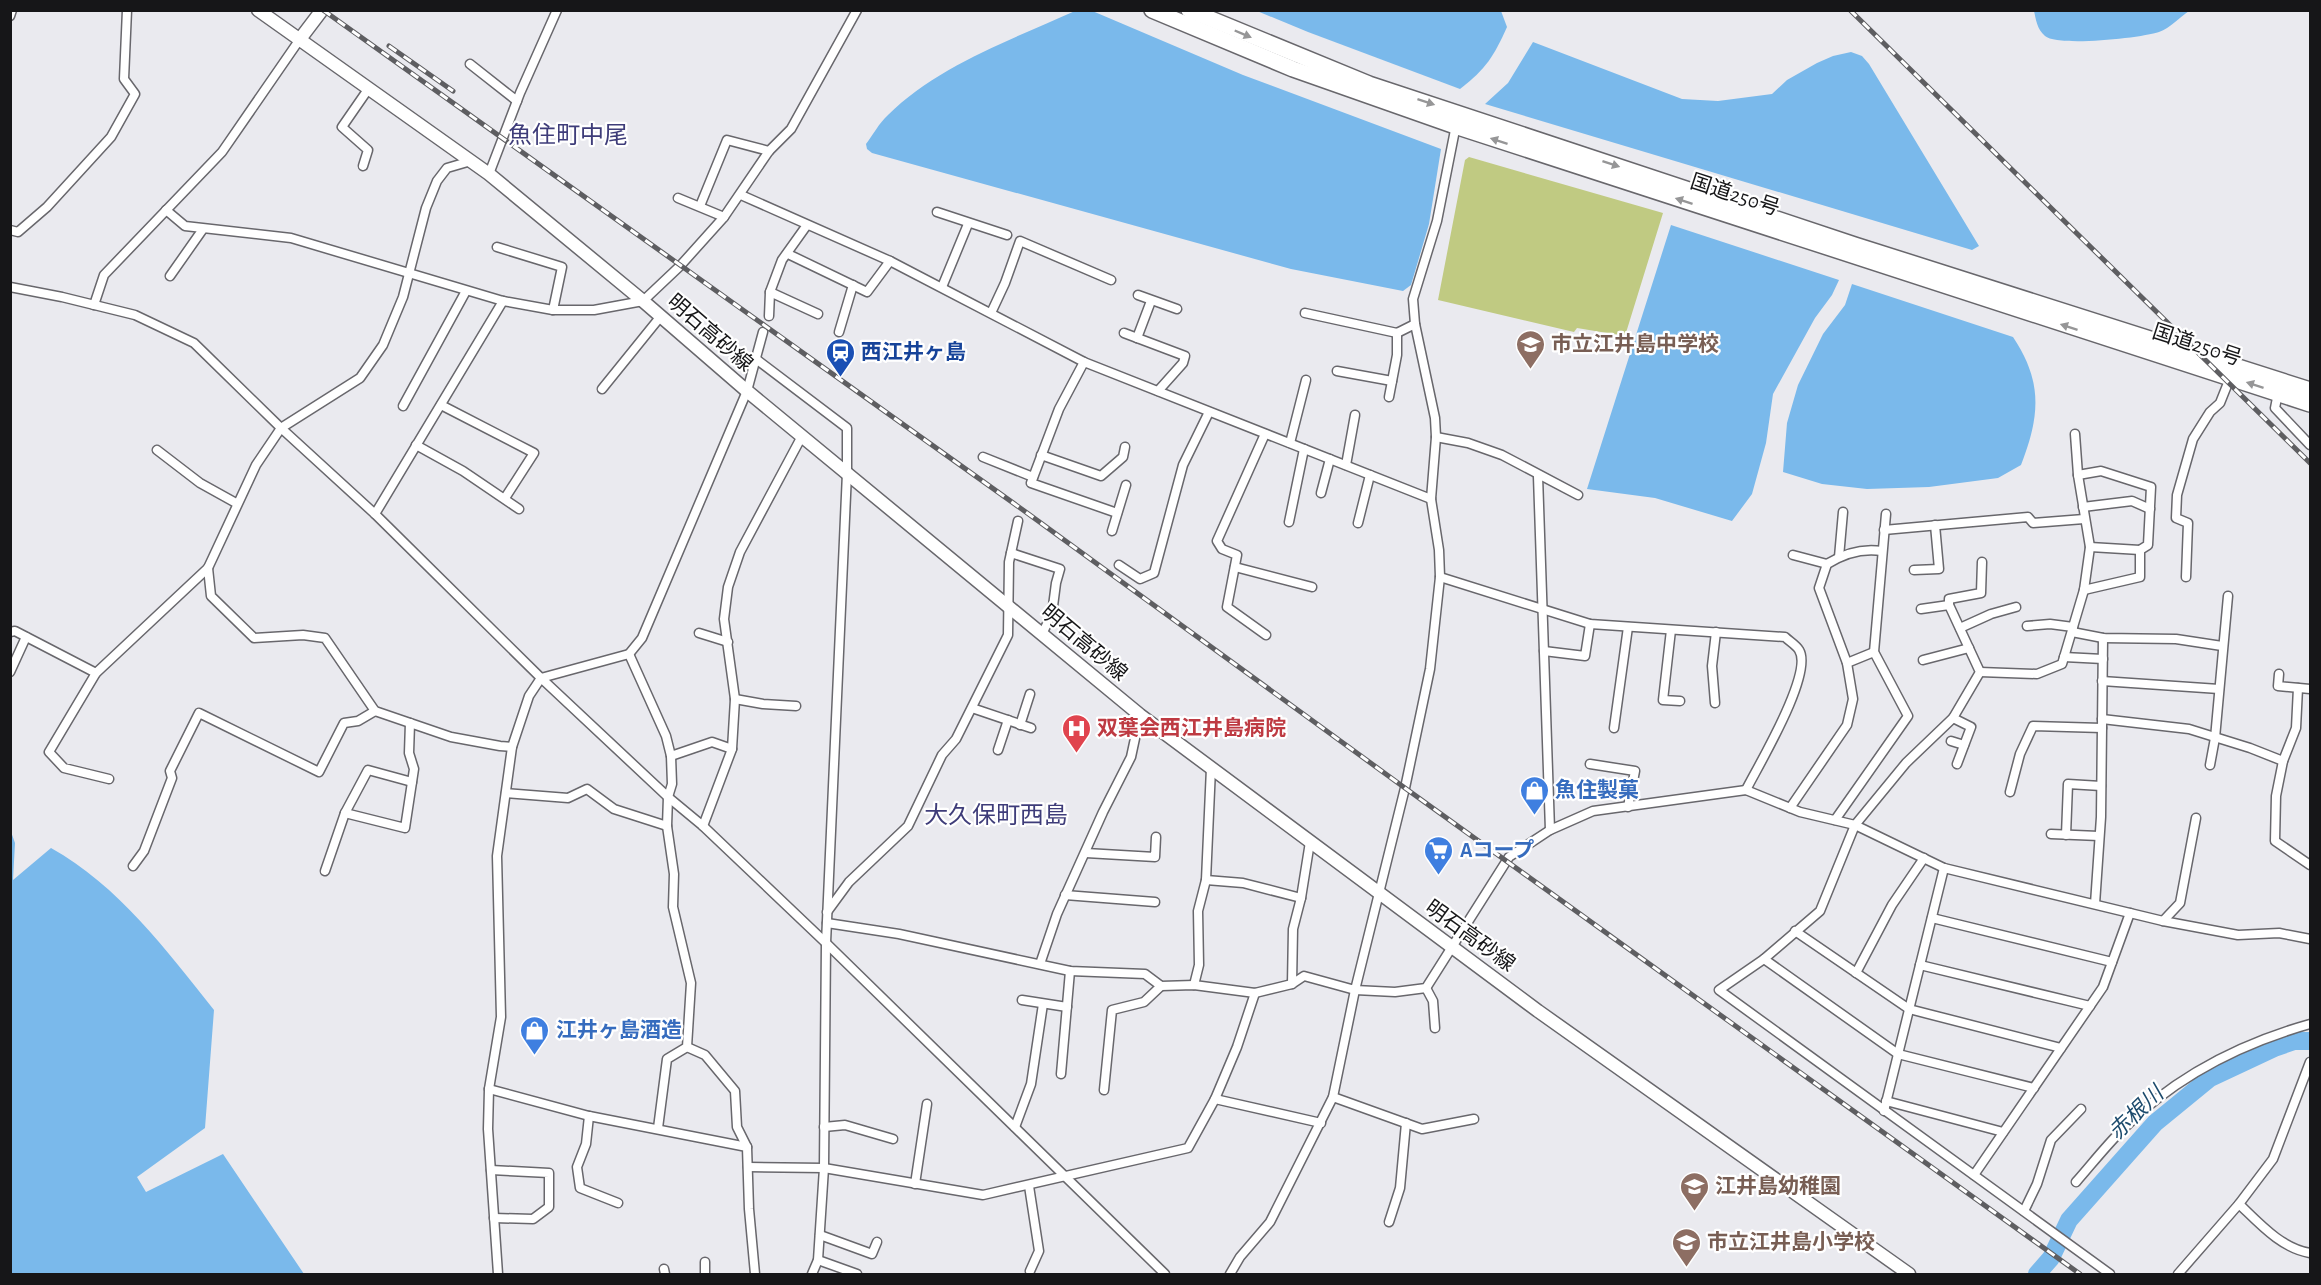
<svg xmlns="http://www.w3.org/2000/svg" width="2321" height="1285" font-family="'Alegreya Sans','Noto Sans JP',sans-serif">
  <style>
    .green { fill: #c0ca82 }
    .water { fill: #7ab9eb }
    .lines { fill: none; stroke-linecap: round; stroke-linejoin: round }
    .river { stroke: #7ab9eb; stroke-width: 18 }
    .street-casing { stroke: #68676c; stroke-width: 11 }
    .secondary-casing { stroke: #68676c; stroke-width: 15 }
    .highway-casing { stroke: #68676c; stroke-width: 18 }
    .street { stroke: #fff; stroke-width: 8 }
    .secondary { stroke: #fff; stroke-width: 12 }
    .highway { stroke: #fff; stroke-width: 15 }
    .rail-casing { stroke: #5e5e61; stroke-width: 5 }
    .rail { stroke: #fff; stroke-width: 3; stroke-dasharray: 9; stroke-linecap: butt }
    .oneway { fill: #969697 }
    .labels { text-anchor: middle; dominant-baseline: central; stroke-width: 4.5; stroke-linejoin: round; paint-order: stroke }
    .street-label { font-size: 21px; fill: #161618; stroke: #fff }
    .education-label { font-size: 21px; font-weight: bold; fill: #785e54; stroke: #fff; text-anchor: start }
    .transit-label { font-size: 21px; font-weight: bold; fill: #164399; stroke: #fff; text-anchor: start }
    .health-label { font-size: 21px; font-weight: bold; fill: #be3a42; stroke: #fff; text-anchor: start }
    .shop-label { font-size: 21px; font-weight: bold; fill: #366cbe; stroke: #fff; text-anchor: start }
    .water-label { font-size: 22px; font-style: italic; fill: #1c4b6d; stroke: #fff }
    .quarter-label { font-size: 24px; fill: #3e3c79; stroke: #fff }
  </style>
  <rect width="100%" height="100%" fill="#eaeaef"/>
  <path class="green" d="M1469 157 1663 213 1625 336 1577 328 1574 332 1438 300 1465 160Z"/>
  <g class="water">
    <path d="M1090 10 1243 75 1441 149 1429 224 1411 285 1403 291 1291 269 872 153 867 149 866 144C873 135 879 123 888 115 937 66 1013 39 1075 11Z"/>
    <path d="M1257 11H1501L1507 27C1494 56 1486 69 1460 89L1308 32Z"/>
    <path d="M2034 11V10L2189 11C2180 17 2170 28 2159 32 2141 38 2058 47 2045 36 2037 29 2036 20 2034 11Z"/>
    <path d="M1533 42 1682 99 1718 101 1772 94 1787 80 1817 63 1833 56 1851 52 1862 56 1869 64 1979 246 1972 250 1485 104 1508 83Z"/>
    <path d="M1671 225 1839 280 1832 295 1815 318 1773 394 1766 443 1752 494 1732 521 1655 498 1587 489Z"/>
    <path d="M1852 284 2013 337C2043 382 2040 416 2021 465L1998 478 1929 487 1867 489 1822 484 1783 472 1787 423 1798 385 1823 334 1845 305Z"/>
    <path d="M10 829 15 843 13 880 51 848C118 885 167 951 214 1010L205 1128 137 1177 146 1192 223 1154 304 1274H11Z"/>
  </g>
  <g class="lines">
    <path class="river" d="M2037 1274 2051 1258 2069 1220 2155 1123 2210 1078 2274 1048 2294 1041H2310"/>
    <defs>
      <g id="street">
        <path d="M10 16 12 10"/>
        <path d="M470 64 517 101"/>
        <path d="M363 166 368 150 342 127 369 88"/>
        <path d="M489 174 520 93 557 10"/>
        <path d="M741 195 890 261 1084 362 1431 499"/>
        <path d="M678 198 724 217"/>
        <path d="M700 206 727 140 769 151"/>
        <path d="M166 210 185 226 291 238 503 301 553 310H594L643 301 680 266 724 217 769 151 791 129 857 10"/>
        <path d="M937 212 1007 235"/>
        <path d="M10 230 18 232 47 207 111 137 135 94 124 79 127 10"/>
        <path d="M497 247 562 267 553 310"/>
        <path d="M788 254 867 292 890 261"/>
        <path d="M170 276 203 229"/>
        <path d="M10 287 62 297 135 315 194 343 281 428 375 514 541 678 668 797 703 826 826 943 1165 1274"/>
        <path d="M942 287 968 224"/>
        <path d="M770 292 818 314"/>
        <path d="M1138 295 1177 309"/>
        <path d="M94 305 104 275 222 152 300 39"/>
        <path d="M991 313 1005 283 1020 241 1111 280"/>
        <path d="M1305 313 1397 333 1415 324"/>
        <path d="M769 316 770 292 782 260 807 225"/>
        <path d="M839 332 853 285"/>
        <path d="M1124 333 1185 356 1183 363 1158 391"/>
        <path d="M1137 338 1151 301"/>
        <path d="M756 359 847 428V473L826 943 824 1168 818 1260 812 1274"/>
        <path d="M1084 362 1059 409 1031 483 1117 513"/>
        <path d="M1337 371 1392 381"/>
        <path d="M602 389 661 316"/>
        <path d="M2278 393 2275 408 2310 445"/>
        <path d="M1389 397 1397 355V333"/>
        <path d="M441 405 534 453 505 498"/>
        <path d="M403 406 466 291"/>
        <path d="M1265 434 1217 541 1222 549 1237 555 1227 607 1266 635"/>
        <path d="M1436 437 1468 443 1502 455 1578 495"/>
        <path d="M1290 443 1306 380"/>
        <path d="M416 445 463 471 519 509"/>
        <path d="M157 450 200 483 236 503"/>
        <path d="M1041 455 1101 476 1123 457 1125 447"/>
        <path d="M983 457 1033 477"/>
        <path d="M1346 465 1355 415"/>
        <path d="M2078 475 2101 471 2151 487 2148 545 2140 550V577L2084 590"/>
        <path d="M1538 476 1550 830"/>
        <path d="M1321 493 1330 459"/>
        <path d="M2083 507 2132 501 2150 509"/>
        <path d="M375 514 503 301"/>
        <path d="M1289 522 1304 449"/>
        <path d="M1358 523 1370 475"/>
        <path d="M1884 530 2028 517 2033 523 2084 519"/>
        <path d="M1112 531 1126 485"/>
        <path d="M2090 547 2140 550"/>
        <path d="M1011 553 1060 569 1056 583 1052 614 1042 634"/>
        <path d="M1793 555 1827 564"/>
        <path d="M1839 557 1843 512"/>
        <path d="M1982 562 1981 593 1949 599V605L1980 672 1953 718 1906 763 1855 825 1820 911 1764 959 1719 990 2110 1274"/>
        <path d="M1119 565 1140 579 1154 573 1183 465 1209 412"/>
        <path d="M1235 567 1312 587"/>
        <path d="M208 568 211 596 254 638 303 635 325 638 375 711 451 737 500 746 512 747"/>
        <path d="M1914 570 1939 569 1935 525"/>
        <path d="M1440 577 1590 624 1785 637C1789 641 1796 645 1799 650 1814 673 1758 766 1746 790"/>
        <path d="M2186 577 2188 523 2176 518 2177 495 2193 439 2210 412 2220 403 2230 378"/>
        <path d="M1921 609 1949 605"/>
        <path d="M2027 626 2050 624 2073 627"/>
        <path d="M1960 628 1991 614 2016 607"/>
        <path d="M1671 630 1663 700 1680 701"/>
        <path d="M10 632 15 631 96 673"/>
        <path d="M2072 632 2103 638 2176 639 2222 646"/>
        <path d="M699 633 728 642"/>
        <path d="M1544 651 1585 656 1590 624"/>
        <path d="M629 654 666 736 671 756 672 784 668 797 667 826 674 874 673 907 691 983 687 1047 667 1059 658 1128"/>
        <path d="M2064 657 2103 659"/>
        <path d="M1923 660 1969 648"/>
        <path d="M1847 663 1874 652"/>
        <path d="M10 672 26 637"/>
        <path d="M1980 672 2037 674 2062 664 2084 590 2090 547 2078 475 2075 434"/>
        <path d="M2279 674 2278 686 2310 689"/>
        <path d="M2102 681 2219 689"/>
        <path d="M2298 688 2296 728 2283 761 2276 796 2275 841 2310 865"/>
        <path d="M735 699 763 704 796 706"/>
        <path d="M1715 703 1712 666 1716 632"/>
        <path d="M972 708 1031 728"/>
        <path d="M1953 718 1971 727 1957 764"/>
        <path d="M2102 719 2189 729 2250 748 2283 761"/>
        <path d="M1020 725 1030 694"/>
        <path d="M1614 728 1628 627"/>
        <path d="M1951 741 1964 745"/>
        <path d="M998 750 1008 720"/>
        <path d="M671 756 712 742 732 749"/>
        <path d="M1590 764 1635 771 1628 807"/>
        <path d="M2210 765 2215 738 2228 596"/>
        <path d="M109 779 64 768 49 752 96 673 208 568 256 465 281 428 360 378 383 345 403 297 426 208 437 181 447 168 471 161"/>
        <path d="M2010 792 2020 754 2033 726 2102 728"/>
        <path d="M506 793 568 798 587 789 614 809 667 826"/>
        <path d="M1790 808 1847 725 1853 699 1847 663 1819 588 1827 564C1843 554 1863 548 1882 551"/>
        <path d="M345 813 405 828 414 769 409 753 410 723"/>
        <path d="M1835 820 1908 716 1874 652 1886 514"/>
        <path d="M703 826 732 749 735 699 724 619 728 587 740 552 802 436"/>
        <path d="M2051 834 2099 836"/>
        <path d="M2066 835 2068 784 2101 786"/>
        <path d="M1086 853 1155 857 1156 837"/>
        <path d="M133 866 144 851 172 778 170 771 199 713 319 772 344 723 358 721 375 711"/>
        <path d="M325 871 345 813 368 770 412 782"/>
        <path d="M1206 880 1243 883 1301 898"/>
        <path d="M1065 895 1155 902"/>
        <path d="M2095 904 2101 817 2103 638"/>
        <path d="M827 912 849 882 908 826 942 755 956 739 1008 635 1009 562 1018 521"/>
        <path d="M1932 918 2112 962"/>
        <path d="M2163 921 2180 903 2196 818"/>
        <path d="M827 923 899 934 1070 971 1145 974 1161 986 1194 985 1255 993 1292 984 1304 976 1355 990 1395 992 1426 988 1509 857 1550 830 1593 811 1746 790 1800 812 1855 825 1944 868 2163 921 2238 935 2279 933 2310 939"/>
        <path d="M1795 931 1909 1009 2061 1048"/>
        <path d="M1764 959 1898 1054 2034 1088"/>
        <path d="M1040 964 1057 914 1103 812 1131 757 1140 715"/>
        <path d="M1920 965 2090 1006"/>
        <path d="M1856 973 1892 905 1924 858"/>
        <path d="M1292 984 1293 929 1301 898 1310 842"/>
        <path d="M1194 985 1199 965 1198 911 1206 880 1211 768"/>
        <path d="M1426 988 1433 1001 1435 1028"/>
        <path d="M1022 1000 1067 1007"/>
        <path d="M687 1047 705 1055 735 1091 737 1127 747 1147"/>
        <path d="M1061 1074 1070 971"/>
        <path d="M489 1089 589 1116 747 1147 749 1209 755 1274"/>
        <path d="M1104 1090 1112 1010 1144 1002 1161 986"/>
        <path d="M1333 1097 1422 1129 1474 1119"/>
        <path d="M1215 1099 1237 1047 1255 993"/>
        <path d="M1886 1101 2003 1132"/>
        <path d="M1884 1111 1944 868"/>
        <path d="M589 1116 586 1144 577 1167 580 1188 618 1203"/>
        <path d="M824 1127 845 1125 893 1139"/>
        <path d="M1015 1127 1031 1084 1043 1004"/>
        <path d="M748 1167 824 1168 983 1195 1188 1148 1215 1099 1321 1123"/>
        <path d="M491 1170 549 1173V1207L533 1219 494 1218"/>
        <path d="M1974 1175 2103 987 2130 913"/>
        <path d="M2076 1182C2091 1165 2105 1147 2121 1131 2174 1077 2239 1044 2310 1024"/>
        <path d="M915 1184 927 1104"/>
        <path d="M1029 1186 1039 1251 1030 1271"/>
        <path d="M2239 1204C2260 1224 2281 1248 2310 1253"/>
        <path d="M2024 1211 2037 1184 2051 1140 2081 1109"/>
        <path d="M1389 1222 1400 1188 1406 1123"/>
        <path d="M820 1235 872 1254 877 1242"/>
        <path d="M818 1260 857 1274"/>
        <path d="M664 1269 665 1274"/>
        <path d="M498 1274 488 1129 489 1089 501 1017 497 856 512 747 529 696 541 678 629 654 642 638 747 391 763 332"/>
        <path d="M705 1274V1262"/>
        <path d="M1230 1274 1240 1257 1270 1222 1333 1097 1355 990 1405 788 1430 669 1440 577 1439 550 1431 499 1436 437 1435 418 1415 324 1413 299 1437 221 1456 125"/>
        <path d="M2178 1274 2239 1204 2273 1159 2310 1062"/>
      </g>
      <g id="secondary">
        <path d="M258 10 489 174 643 301 747 391 1140 715 1538 1011 1909 1274"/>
        <path d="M300 39 322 10"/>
      </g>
      <g id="highway">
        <path d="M1152 10 1293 69 1455 126 2310 404"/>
        <path d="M1189 10 1369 84 1855 245 2310 390"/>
      </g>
    </defs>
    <use href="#street" class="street-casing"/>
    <use href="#secondary" class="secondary-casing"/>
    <use href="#highway" class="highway-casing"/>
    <use href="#street" class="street"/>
    <use href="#secondary" class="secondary"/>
    <use href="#highway" class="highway"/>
    <defs>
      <g id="rail">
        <path d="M323 10 1023 510 1405 788 2080 1274"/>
        <path d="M1850 10 2310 463"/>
        <path d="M389 46 453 91"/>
      </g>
    </defs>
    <use href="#rail" class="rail-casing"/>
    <use href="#rail" class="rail"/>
  </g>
  <defs><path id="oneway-solid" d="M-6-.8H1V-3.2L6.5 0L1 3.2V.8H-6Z" transform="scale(1.5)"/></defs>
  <g class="oneway">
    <use href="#oneway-solid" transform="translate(1243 34) rotate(23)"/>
    <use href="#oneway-solid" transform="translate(1426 102) rotate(18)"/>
    <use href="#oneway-solid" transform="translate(1499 141) rotate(-162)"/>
    <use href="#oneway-solid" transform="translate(1611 164) rotate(18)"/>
    <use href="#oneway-solid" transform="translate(1684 201) rotate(-162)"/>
    <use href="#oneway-solid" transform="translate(2069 327) rotate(-162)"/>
    <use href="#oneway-solid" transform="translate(2255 385) rotate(-162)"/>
  </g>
  <defs>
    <symbol id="school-pin" viewBox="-11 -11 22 30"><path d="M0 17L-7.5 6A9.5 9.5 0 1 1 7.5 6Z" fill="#8d6e63" stroke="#fff"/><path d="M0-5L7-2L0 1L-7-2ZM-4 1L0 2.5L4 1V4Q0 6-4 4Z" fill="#fff"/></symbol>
    <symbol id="station-pin" viewBox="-11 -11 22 30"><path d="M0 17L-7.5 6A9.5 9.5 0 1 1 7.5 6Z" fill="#1a4fb4" stroke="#fff"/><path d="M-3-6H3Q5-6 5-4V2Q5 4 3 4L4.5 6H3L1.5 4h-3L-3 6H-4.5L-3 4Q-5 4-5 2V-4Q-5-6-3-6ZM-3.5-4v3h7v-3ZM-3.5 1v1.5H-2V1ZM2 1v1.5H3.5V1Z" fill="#fff"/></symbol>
    <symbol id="hospital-pin" viewBox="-11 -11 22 30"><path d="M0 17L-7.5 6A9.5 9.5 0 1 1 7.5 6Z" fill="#e0444e" stroke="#fff"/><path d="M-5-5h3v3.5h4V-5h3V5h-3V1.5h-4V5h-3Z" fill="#fff"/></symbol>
    <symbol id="shop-pin" viewBox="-11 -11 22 30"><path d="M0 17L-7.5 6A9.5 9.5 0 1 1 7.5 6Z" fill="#3f7fe0" stroke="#fff"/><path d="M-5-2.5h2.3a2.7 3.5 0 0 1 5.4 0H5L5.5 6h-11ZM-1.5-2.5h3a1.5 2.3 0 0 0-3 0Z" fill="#fff"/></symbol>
    <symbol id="supermarket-pin" viewBox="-11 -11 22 30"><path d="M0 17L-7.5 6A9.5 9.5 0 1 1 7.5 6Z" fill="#3f7fe0" stroke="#fff"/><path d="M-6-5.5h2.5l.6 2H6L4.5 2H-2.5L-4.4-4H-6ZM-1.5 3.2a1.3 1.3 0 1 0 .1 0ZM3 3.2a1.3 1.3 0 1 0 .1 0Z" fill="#fff"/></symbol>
  </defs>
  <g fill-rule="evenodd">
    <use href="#school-pin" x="1514" y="328" width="33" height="45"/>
    <use href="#station-pin" x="824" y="336" width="33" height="45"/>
    <use href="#hospital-pin" x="1060" y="712" width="33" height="45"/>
    <use href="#shop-pin" x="1518" y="774" width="33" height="45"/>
    <use href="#supermarket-pin" x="1422" y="834" width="33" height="45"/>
    <use href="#shop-pin" x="518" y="1014" width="33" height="45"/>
    <use href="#school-pin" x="1678" y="1170" width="33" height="45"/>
    <use href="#school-pin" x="1670" y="1226" width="33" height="45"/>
  </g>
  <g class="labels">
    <g class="street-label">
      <text transform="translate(1735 195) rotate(18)">国道250号</text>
      <text transform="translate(710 333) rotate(41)">明石高砂線</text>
      <text transform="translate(2197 345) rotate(18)">国道250号</text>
      <text transform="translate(1084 643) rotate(40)">明石高砂線</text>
      <text transform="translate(1470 936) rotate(36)">明石高砂線</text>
    </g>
    <g class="education-label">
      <text x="1551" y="344">市立江井島中学校</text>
      <text x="1715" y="1186">江井島幼稚園</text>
      <text x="1707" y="1242">市立江井島小学校</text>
    </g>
    <g class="transit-label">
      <text x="861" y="352">西江井ヶ島</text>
    </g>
    <g class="health-label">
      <text x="1097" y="728">双葉会西江井島病院</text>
    </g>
    <g class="shop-label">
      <text x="1555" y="790">魚住製菓</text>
      <text x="1460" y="850">Aコープ</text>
      <text x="556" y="1030">江井ヶ島酒造</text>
    </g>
    <g class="water-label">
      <text transform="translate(2136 1113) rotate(-44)">赤根川</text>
    </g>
    <g class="quarter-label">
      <text x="568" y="136">魚住町中尾</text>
      <text x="996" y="816">大久保町西島</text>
    </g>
  </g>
  <rect width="2321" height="1285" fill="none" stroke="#161618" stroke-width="24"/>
</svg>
